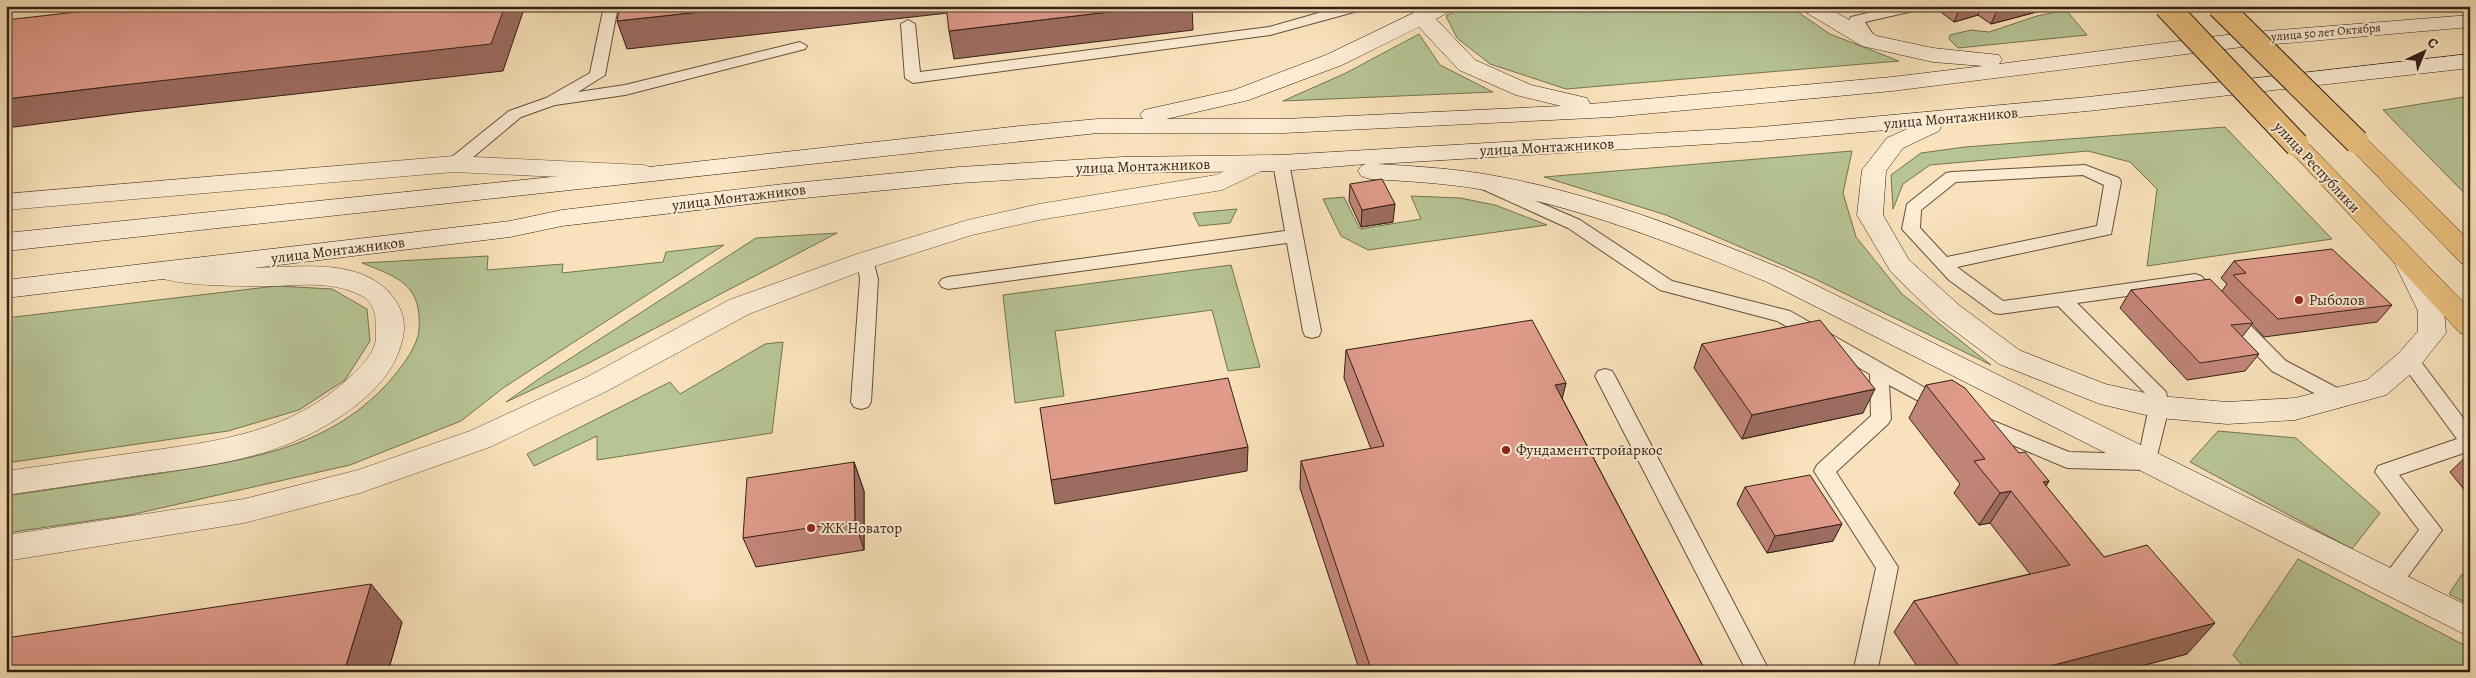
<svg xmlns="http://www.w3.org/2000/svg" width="2476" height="678" font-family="Alegreya,serif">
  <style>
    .green { fill: #b7c495; stroke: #747255 }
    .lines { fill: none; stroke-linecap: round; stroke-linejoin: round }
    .service-casing { stroke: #64503e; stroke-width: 2 }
    .tertiary-casing { stroke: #64503e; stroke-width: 1 }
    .secondary-casing { stroke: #322015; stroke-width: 1 }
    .primary-casing { stroke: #322015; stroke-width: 1 }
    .service { fill: #fbecd3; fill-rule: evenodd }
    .tertiary { fill: #fbecd3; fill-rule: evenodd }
    .secondary { fill: #fbecd3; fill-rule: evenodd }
    .primary { fill: #ecc17e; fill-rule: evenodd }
    .primary-bridge-casing { stroke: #322015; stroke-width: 26; stroke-linecap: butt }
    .primary-bridge { stroke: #ecc17e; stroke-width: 24 }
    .wall { fill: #c18578; stroke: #322015 }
    .shaded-wall { fill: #9d6c61; stroke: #322015 }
    .building { fill: #e09b8b; stroke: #322015 }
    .poi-dot { fill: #8f2418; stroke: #fbecd3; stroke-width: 2 }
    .labels { text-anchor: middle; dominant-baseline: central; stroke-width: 4; stroke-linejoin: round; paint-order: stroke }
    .far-street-label { font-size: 12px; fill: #322015; stroke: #fbecd3 }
    .street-label { font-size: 15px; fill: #322015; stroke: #fbecd3 }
    .poi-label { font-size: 15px; fill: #322015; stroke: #fbecd3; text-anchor: start }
  </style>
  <rect width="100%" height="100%" fill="#f9e2bb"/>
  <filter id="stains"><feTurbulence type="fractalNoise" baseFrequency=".004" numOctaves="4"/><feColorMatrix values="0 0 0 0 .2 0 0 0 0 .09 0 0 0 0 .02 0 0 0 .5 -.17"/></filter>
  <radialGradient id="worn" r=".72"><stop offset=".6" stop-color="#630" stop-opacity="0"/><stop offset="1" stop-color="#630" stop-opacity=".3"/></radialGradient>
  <g class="green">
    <path d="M1464 6H1789L1830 34 1899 61 1566 89 1490 64 1457 38 1446 16Z"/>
    <path d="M2066 10 2087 35 1958 48 1949 39 1950 35 1971 30 1989 32 2037 16Z"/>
    <path d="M1419 34 1440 65 1493 92 1283 101 1346 73Z"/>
    <path d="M2470 96V199L2383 110Z"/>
    <path d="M2225 127 2332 239 2147 266 2157 189 2130 162 2088 151 1930 165 1903 184 1893 209 1891 175 1921 153 1965 147Z"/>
    <path d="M1852 151 1843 193 1856 237 1902 294 1991 365 1815 279 1666 215 1544 177Z"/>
    <path d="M1411 196 1460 198 1495 205 1547 225 1368 250 1341 236 1323 199 1344 197 1360 229 1421 219Z"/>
    <path d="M1237 209 1230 223 1199 226 1193 213Z"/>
    <path d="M837 233 585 365 506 402 543 376 756 238Z"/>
    <path d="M724 245 503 388 461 421 350 465 130 515 6 533V496C56 489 106 481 156 474 245 460 332 450 394 376 403 365 418 345 419 330 422 285 400 278 362 263L488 256 487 270 563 264 562 273 663 262 666 252Z"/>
    <path d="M1231 265 1260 367 1228 371 1212 310 1055 331 1064 396 1015 403 1003 295Z"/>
    <path d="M276 286 332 289 367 309 370 341 345 380 299 410 228 431 6 463V318Z"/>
    <path d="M783 342 772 433 597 460V436L534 466 527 454 670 382 680 394 765 344Z"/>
    <path d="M2218 431 2296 438 2380 513 2352 549 2190 462Z"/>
    <path d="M2298 559 2470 648V672H2248L2233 655Z"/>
    <path d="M2462 574 2470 577V605L2449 594Z"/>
  </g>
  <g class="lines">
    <defs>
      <g id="service">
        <path d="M60 6H78L103 22 96 26 91 25Z"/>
        <path d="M604 6H618L605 75 578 92 625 85 800 42 807 46 805 49 625 95 555 105 521 117 460 168H448L446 164 448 160 509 111 546 98 590 73Z"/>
        <path d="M1343 6H1367L1365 9 1270 35 913 83 905 78 901 24 908 20 915 24 920 72 1269 27Z"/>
        <path d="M1409 6H1423L1430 18 1428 21H1418Z"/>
        <path d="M1897 6H1924L1922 9 1865 22 1877 41 1875 44H1865L1849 20 1851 17Z"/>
        <path d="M1281 158 1287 159 1289 163 1321 331 1319 336 1312 338 1305 336 1303 331 1287 243 948 289 942 287 939 283 942 279 948 277 1285 231 1273 163 1275 159Z"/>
        <path d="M2085 165 2119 178 2121 182 2111 234 1957 267 2003 301 2195 274 2201 276 2286 361 2345 392 2348 397 2345 402 2338 404 2331 402 2272 371 2191 287 2077 303 2166 392 2169 407 2154 468 2147 470 2067 468 1972 428 1969 423 1972 418 1979 415 2069 452 2139 454 2149 407 2147 395 2058 306 2000 314 1994 313 1949 280 1902 229 1907 204 1946 173 1952 172ZM2083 175 2104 185 2097 226 1947 257 1920 228 1921 210 1956 182Z"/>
        <path d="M1488 180 1580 220 1672 281 1790 311 1950 402 1953 407 1950 412 1943 414 1889 385 1891 419 1888 424 1836 472 1898 567 1878 668 1879 672H1856L1854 668 1876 568 1814 471 1817 465 1871 416 1870 374 1777 321 1660 290 1568 228 1482 189 1480 185 1482 181Z"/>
        <path d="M866 254 872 256 878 279 871 402 868 407 861 409 854 407 851 402 860 279 857 260 860 256Z"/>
        <path d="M2409 353 2416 355 2470 427V451L2399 475 2442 530 2398 590 2390 592 2382 590 2379 583 2419 530 2375 472 2378 466 2457 439 2399 360 2402 355Z"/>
        <path d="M1605 369 1612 371 1615 376 1770 672H1747L1595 376 1598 371Z"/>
      </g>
      <g id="tertiary">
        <path d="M1259 155 1268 158 1271 163 1268 168 1222 190 1039 220 972 235 875 266 749 314 607 391 490 447 360 493 244 523 6 561V535L244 499 358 470 470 431 587 377 729 300 857 254 968 220 1039 204 1216 175Z"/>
        <path d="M454 156 644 165 653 168 656 173 653 178 644 181 454 172 6 210V194Z"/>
        <path d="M165 262C191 264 218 267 244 268 292 269 360 254 393 297 408 317 406 334 397 356 381 396 326 429 288 444 243 462 195 468 148 474 101 481 54 488 6 495V471C51 465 96 458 141 452 219 441 291 433 351 376 362 365 376 353 376 336 376 321 377 304 362 296 334 281 303 285 273 286 238 286 188 287 156 277L152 271 156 265Z"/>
      </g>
      <g id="secondary">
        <path d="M1428 6H1455L1452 10 1436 19 1475 60 1531 85 1587 98 1590 104 1892 77 1983 66 1933 62 1862 46 1802 10 1799 6H1825L1877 36 1933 48 1999 55 2002 60 1999 64 2242 33 2470 15V27L2242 47 1892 91 1612 117 1284 133H1098L6 251V233L658 166 1020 126 1098 119H1143L1140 115 1144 110 1234 90 1326 55ZM1419 27 1459 70 1516 95 1561 106 1284 119H1166L1249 100 1342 65Z"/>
        <path d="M2470 54V68L2088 111 1942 124 1939 131 1903 148 1886 171 1883 215 1909 260 1959 305 2019 350 2105 384 2159 396 2227 402 2295 398 2367 380 2399 353 2418 331V311L2394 262 2398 256 2407 253 2416 256 2444 311 2446 333 2419 367 2386 395 2295 420 2227 424 2159 418 2100 404 1999 364 1939 319 1891 272 1857 215 1862 170 1887 138 1909 128 1761 141 1377 164C1411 166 1445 168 1478 173 1585 190 1686 229 1785 270L2470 607V637L1767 282C1674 244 1579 206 1479 189 1443 183 1406 181 1370 179L1361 176 1358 171 1361 166 1366 164 1281 171 1123 173 959 183 784 200 562 226 510 237 6 298V280L510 221 562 210 784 184 959 167 1123 157 1281 155 1761 127 2088 97Z"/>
      </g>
      <g id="primary">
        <path d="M2357 135 2365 137 2470 241V266L2461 263 2349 147 2345 142 2349 137Z"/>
        <path d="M2297 138 2305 140 2470 309V336L2460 333 2289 150 2285 145 2289 140Z"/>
      </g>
    </defs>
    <use href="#service" class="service-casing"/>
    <use href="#tertiary" class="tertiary-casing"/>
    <use href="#secondary" class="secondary-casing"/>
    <use href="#primary" class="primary-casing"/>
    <use href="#service" class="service"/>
    <use href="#tertiary" class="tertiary"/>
    <use href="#secondary" class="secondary"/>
    <use href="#primary" class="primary"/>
    <defs>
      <g id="primary-bridge">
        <path d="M2166 6 2297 145"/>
        <path d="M2219 6 2357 142"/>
      </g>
    </defs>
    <use href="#primary-bridge" class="primary-bridge-casing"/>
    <use href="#primary-bridge" class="primary-bridge"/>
  </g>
  <g class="wall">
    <path d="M1933 6H2046L2044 10 1991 24 1978 15 1954 22Z"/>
    <path d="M1350 184 1393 222 1361 227 1349 201Z"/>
    <path d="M2234 261 2392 305 2377 322 2264 337 2252 324 2242 337 2259 354 2245 371 2187 380 2120 308 2131 290 2222 291 2227 284 2221 278Z"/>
    <path d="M1702 344 1863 413 1742 439 1694 368Z"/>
    <path d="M1346 350 1566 383 1562 398 1706 672H1360L1300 488 1301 461 1371 449 1344 378Z"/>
    <path d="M1926 385 2019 453 2049 481 2046 486 2104 557 2187 654 2118 672H1921L1894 632 1914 601 2030 574 1990 523 1979 525 1954 493 1960 484 1909 418Z"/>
    <path d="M2470 453V497L2450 472Z"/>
    <path d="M854 462 864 491V550L756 567 743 538Z"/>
    <path d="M1745 487 1833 541 1767 553 1737 504Z"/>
    <path d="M402 622 388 672H6Z"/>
  </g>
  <g class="shaded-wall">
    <path d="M505 6H525L503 71 133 112 6 128V99L114 86Z"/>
    <path d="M754 6H947L948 13 627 49 617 21Z"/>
    <path d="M1159 6H1192L1193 30 954 59 949 31Z"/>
    <path d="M1961 6H1982L1978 15 1954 22Z"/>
    <path d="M1999 6H2046L2044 10 1991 24Z"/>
    <path d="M1395 204 1393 222 1361 227 1362 210Z"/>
    <path d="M1566 383 1559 411 1555 385Z"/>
    <path d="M1875 389 1863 413 1742 439 1752 415Z"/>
    <path d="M1248 447 1247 471 1055 504 1051 480Z"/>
    <path d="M854 462 864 491V550L855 521Z"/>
    <path d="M2049 481 2028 512 2043 482Z"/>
    <path d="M2011 491 1990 523 1979 525 2000 493Z"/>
    <path d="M1842 524 1833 541 1767 553 1775 536Z"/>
    <path d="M371 584 402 622 388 672H348L345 669Z"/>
    <path d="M2215 623 2187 654 2118 672H2027Z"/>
  </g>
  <g class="building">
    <path d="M129 6H505L491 44 114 86 6 99V20Z"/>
    <path d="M620 6H754L617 21Z"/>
    <path d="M946 6H1159L949 31Z"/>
    <path d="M1382 179 1395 204 1362 210 1350 184Z"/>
    <path d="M2332 249 2392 305 2278 319 2233 275 2246 273 2234 261Z"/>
    <path d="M2210 279 2253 323 2231 325 2259 354 2200 363 2131 290Z"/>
    <path d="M1532 320 1566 383 1555 385 1706 672H1372L1301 461 1384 446 1346 350Z"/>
    <path d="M1820 320 1875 389 1752 415 1702 344Z"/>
    <path d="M1228 378 1248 447 1051 480 1040 408Z"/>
    <path d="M1952 380 1965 388 2019 453 2025 452 2049 481 2043 482 2104 557 2147 545 2215 623 2027 672H1963L1914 601 2070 565 2011 491 2000 493 1974 461 1985 459 1926 385Z"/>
    <path d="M854 462 855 521 743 538 747 478Z"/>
    <path d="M1810 475 1842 524 1775 536 1745 487Z"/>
    <path d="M371 584 345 669 329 672H6V638Z"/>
  </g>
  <g class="poi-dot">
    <circle cx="2299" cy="300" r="5"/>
    <circle cx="1506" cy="450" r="5"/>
    <circle cx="811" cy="528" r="5"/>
  </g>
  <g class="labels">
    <g class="far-street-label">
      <text transform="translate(2326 32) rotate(-5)">улица 50 лет Октября</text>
    </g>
    <g class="street-label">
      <text transform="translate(1951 118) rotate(-5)">улица Монтажников</text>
      <text transform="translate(1547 147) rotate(-3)">улица Монтажников</text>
      <text transform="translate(1143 166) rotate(-2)">улица Монтажников</text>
      <text transform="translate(2317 167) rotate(47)">улица Республики</text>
      <text transform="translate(739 197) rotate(-7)">улица Монтажников</text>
      <text transform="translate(338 250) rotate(-7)">улица Монтажников</text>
    </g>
    <g class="poi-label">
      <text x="2309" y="300">Рыболов</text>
      <text x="1516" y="450">Фундаментстройаркос</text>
      <text x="821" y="528">ЖК Новатор</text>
    </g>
  </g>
  <rect width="2476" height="678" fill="none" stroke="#f9e2bb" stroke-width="25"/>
  <rect x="8" y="8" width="2461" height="663" fill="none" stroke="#322015" stroke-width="2.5"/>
  <rect x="12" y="12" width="2451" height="653" fill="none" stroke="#322015"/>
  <g transform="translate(2424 52) rotate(44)" stroke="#fbecd3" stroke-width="4" paint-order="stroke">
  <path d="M0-4L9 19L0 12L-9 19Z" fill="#322015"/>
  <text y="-8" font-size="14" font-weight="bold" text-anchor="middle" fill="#322015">С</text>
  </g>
  <rect width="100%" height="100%" filter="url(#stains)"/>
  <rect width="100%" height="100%" fill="url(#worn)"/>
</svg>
